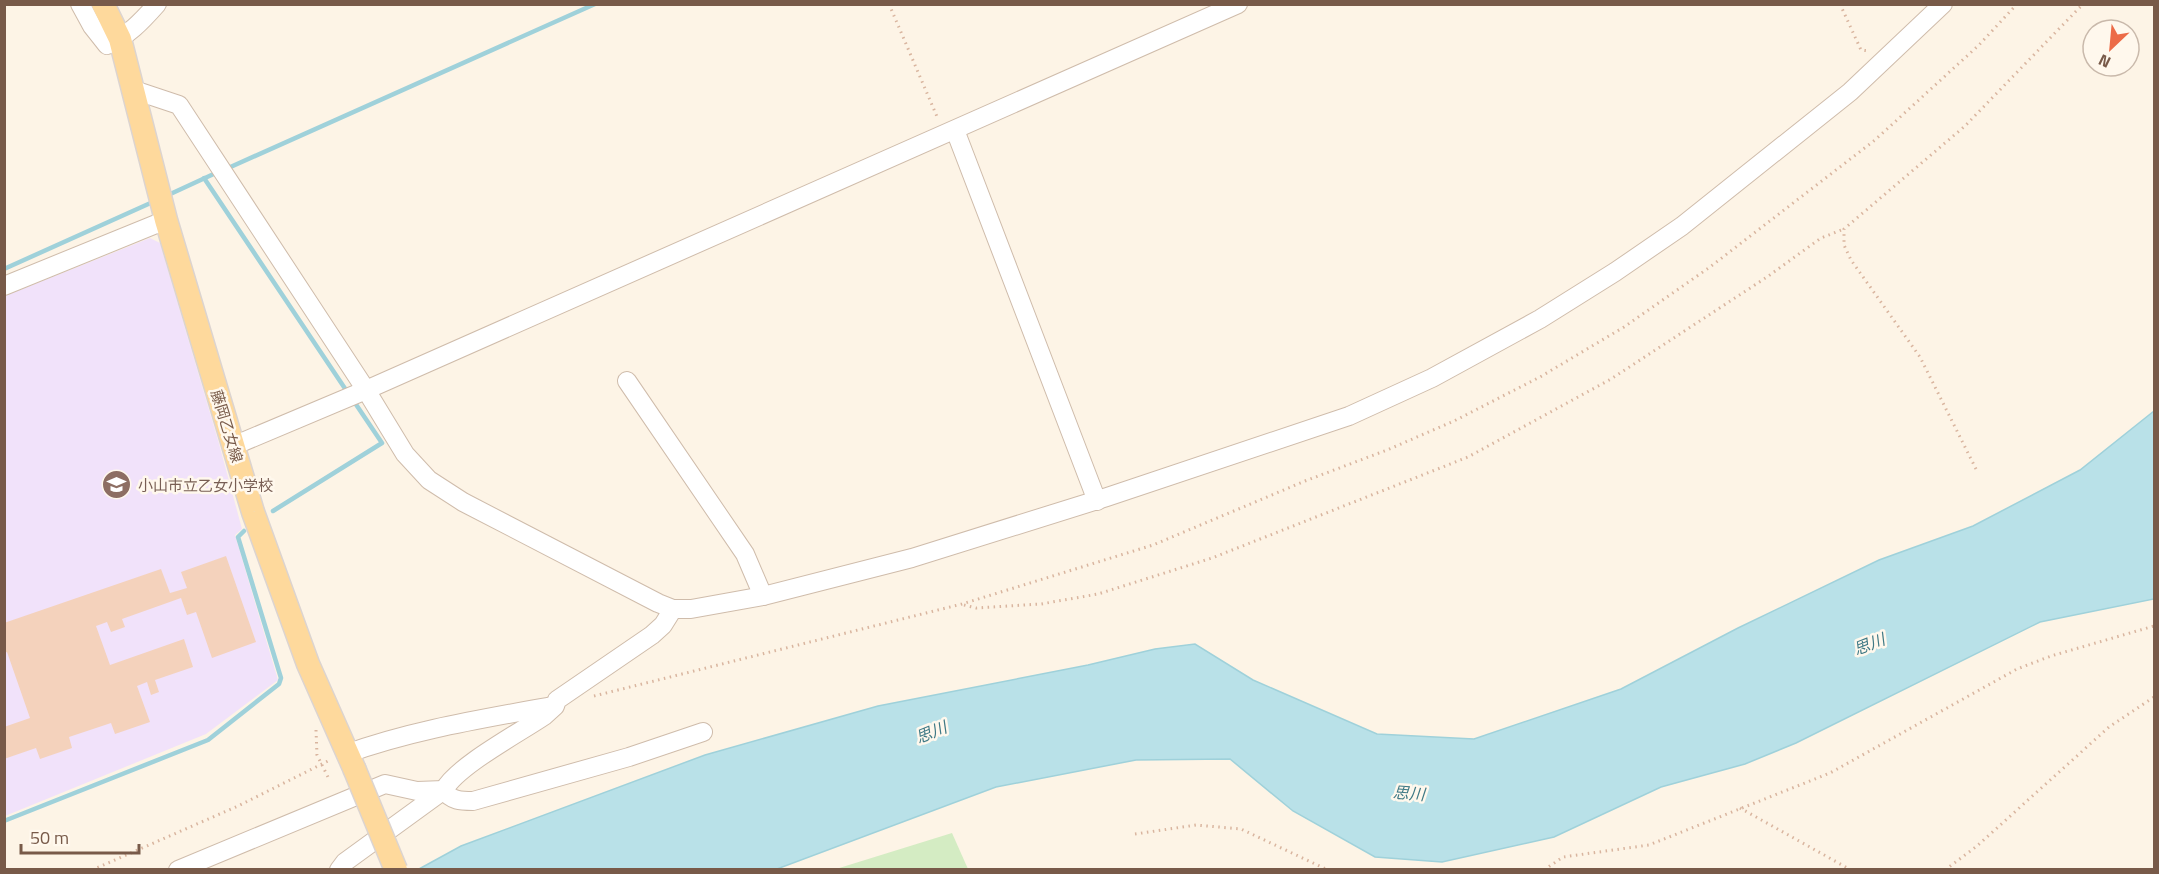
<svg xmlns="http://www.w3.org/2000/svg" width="2159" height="874" font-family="'Titillium Web','Noto Sans JP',sans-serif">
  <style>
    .education { fill: #f1e2fa }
    .green { fill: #d4ecc3 }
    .water { fill: #b9e1e8; stroke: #9fd1da; stroke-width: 1.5 }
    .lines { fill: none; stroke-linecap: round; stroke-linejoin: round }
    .stream { stroke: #9fd1da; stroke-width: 4.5 }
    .building { fill: #f4d2bc }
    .minor-casing { stroke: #cfbcab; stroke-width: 20 }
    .major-casing { stroke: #dcd4d0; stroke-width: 25 }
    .path { stroke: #d9b59f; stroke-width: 3; stroke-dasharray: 1.5 4.5; stroke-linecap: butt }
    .minor { stroke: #fff; stroke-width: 18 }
    .major { stroke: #fed99c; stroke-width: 22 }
    .major-bridge-casing { stroke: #dcd4d0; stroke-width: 25; stroke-linecap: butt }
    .major-bridge { stroke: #fed99c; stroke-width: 22 }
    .labels { text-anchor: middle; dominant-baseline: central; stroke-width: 5; stroke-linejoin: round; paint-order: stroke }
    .street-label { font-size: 15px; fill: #785a49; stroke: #fff8ed }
    .education-label { font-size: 15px; fill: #785e54; stroke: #fff8ed; text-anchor: start }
    .water-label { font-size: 16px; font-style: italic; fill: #3f7985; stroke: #fff8ed }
  </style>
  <rect width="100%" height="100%" fill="#fdf4e6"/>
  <path class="education" d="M150 238 160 243 218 440 242 529 235 535 278 680 206 734 5 816V296Z"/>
  <path class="green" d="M952 833 968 869H836Z"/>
  <path class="water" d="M2154 411V599L2040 622 1796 743 1745 764 1661 787 1554 837 1442 862 1375 857 1293 811 1230 759 1136 760 996 787 777 869H419L461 846 705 755 878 706 1088 665 1155 649 1195 644 1253 680 1377 734 1474 739 1621 689 1738 628 1879 560 1973 526 2080 470Z"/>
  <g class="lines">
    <g class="stream">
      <path d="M226 169 595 4"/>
      <path d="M204 178 348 393"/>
      <path d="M166 196 218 172"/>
      <path d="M4 269 155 201"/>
      <path d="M273 511 382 443 353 400"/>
      <path d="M4 821 208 740 279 684 281 678 238 537 244 531"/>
    </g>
  </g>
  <path class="building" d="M226 556 256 642 212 658 196 612 187 615 181 598 122 619 125 627 111 632 107 622 96 626 110 665 184 639 193 667 155 680 159 692 151 695 147 682 137 686 150 722 115 734 111 723 69 737 72 748 40 759 36 748 4 759V727L30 718 7 652 4 653V623L161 569 170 593 187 588 181 572Z"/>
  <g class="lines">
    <defs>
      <g id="minor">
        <path d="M80 4 92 26 107 45C128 36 142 21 157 4"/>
        <path d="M134 90 179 105 366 390 405 454 429 480 463 502 658 603 673 609H691L763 596 912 558 1107 497 1349 416 1432 378 1540 319 1615 272 1682 226 1850 92 1943 4"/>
        <path d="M955 130 1097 501"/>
        <path d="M4 286 166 220"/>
        <path d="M627 381 745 554 763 596"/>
        <path d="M233 446 366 390 1238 4"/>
        <path d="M673 609 663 625 652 635 557 700 555 706 544 716C519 733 457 766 444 790 451 801 461 801 473 801L629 757 703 732"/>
        <path d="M346 754C412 730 482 719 552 706"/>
        <path d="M178 870 385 784 417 791 444 790"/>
        <path d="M339 870 345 862 444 790"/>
      </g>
      <path id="major" d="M103 4 120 39 166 220 253 512 308 664 354 768"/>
    </defs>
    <use href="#minor" class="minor-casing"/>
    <use href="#major" class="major-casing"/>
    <g class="path">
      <path d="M889 4 938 119"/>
      <path d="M1840 4 1861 50 1869 51"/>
      <path d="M1976 469 1920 357 1851 260 1844 245V229L1965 126 2083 4"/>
      <path d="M964 605 976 608 1041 604 1098 594 1212 558 1468 457 1611 379 1767 277 1821 238 1844 229"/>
      <path d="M594 696 962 604 1153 545 1305 481 1387 450 1454 421 1540 377 1624 327 1710 267 1875 140 1979 45 2017 4"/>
      <path d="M316 730 317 755 328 777"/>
      <path d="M1740 808 1851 870"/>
      <path d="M1135 834 1196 825 1241 829 1328 870"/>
      <path d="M92 870 238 806 330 760"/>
      <path d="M1544 870 1563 857 1649 845 1830 773 2017 669 2051 656 2154 626"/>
      <path d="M1945 870 1977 846 2109 727 2154 697"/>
    </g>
    <use href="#minor" class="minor"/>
    <use href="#major" class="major"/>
    <defs>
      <path id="major-bridge" d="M354 768 396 870"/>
    </defs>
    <use href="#major-bridge" class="major-bridge-casing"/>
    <use href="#major-bridge" class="major-bridge"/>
  </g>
  <defs>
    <symbol id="school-disc" viewBox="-11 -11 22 22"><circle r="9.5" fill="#8d6e63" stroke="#fff8ed"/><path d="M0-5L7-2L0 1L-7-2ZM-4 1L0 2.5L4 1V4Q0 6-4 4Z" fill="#fff"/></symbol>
  </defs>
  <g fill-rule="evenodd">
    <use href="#school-disc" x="100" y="468" width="33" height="33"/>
  </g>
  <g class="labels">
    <g class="street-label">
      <text transform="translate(227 426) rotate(73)">藤岡乙女線</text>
    </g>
    <g class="education-label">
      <text x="138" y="485">小山市立乙女小学校</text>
    </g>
    <g class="water-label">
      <text transform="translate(1869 644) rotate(-21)">思川</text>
      <text transform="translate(931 732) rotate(-22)">思川</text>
      <text transform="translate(1409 793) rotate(4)">思川</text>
    </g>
  </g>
  <rect width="2159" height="874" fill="none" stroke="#785a49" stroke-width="12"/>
  <g transform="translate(2111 48) rotate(206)"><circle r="28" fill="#fff8ed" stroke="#c9b9ab" stroke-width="1.5"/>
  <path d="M0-4.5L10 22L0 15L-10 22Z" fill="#ec6b47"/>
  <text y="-9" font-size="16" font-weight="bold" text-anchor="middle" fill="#785a49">N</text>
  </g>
  <path d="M21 844v9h118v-9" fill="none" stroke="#785a49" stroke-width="3"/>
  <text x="30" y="844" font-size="18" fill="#785a49" stroke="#fff8ed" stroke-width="4.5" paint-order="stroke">50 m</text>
</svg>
